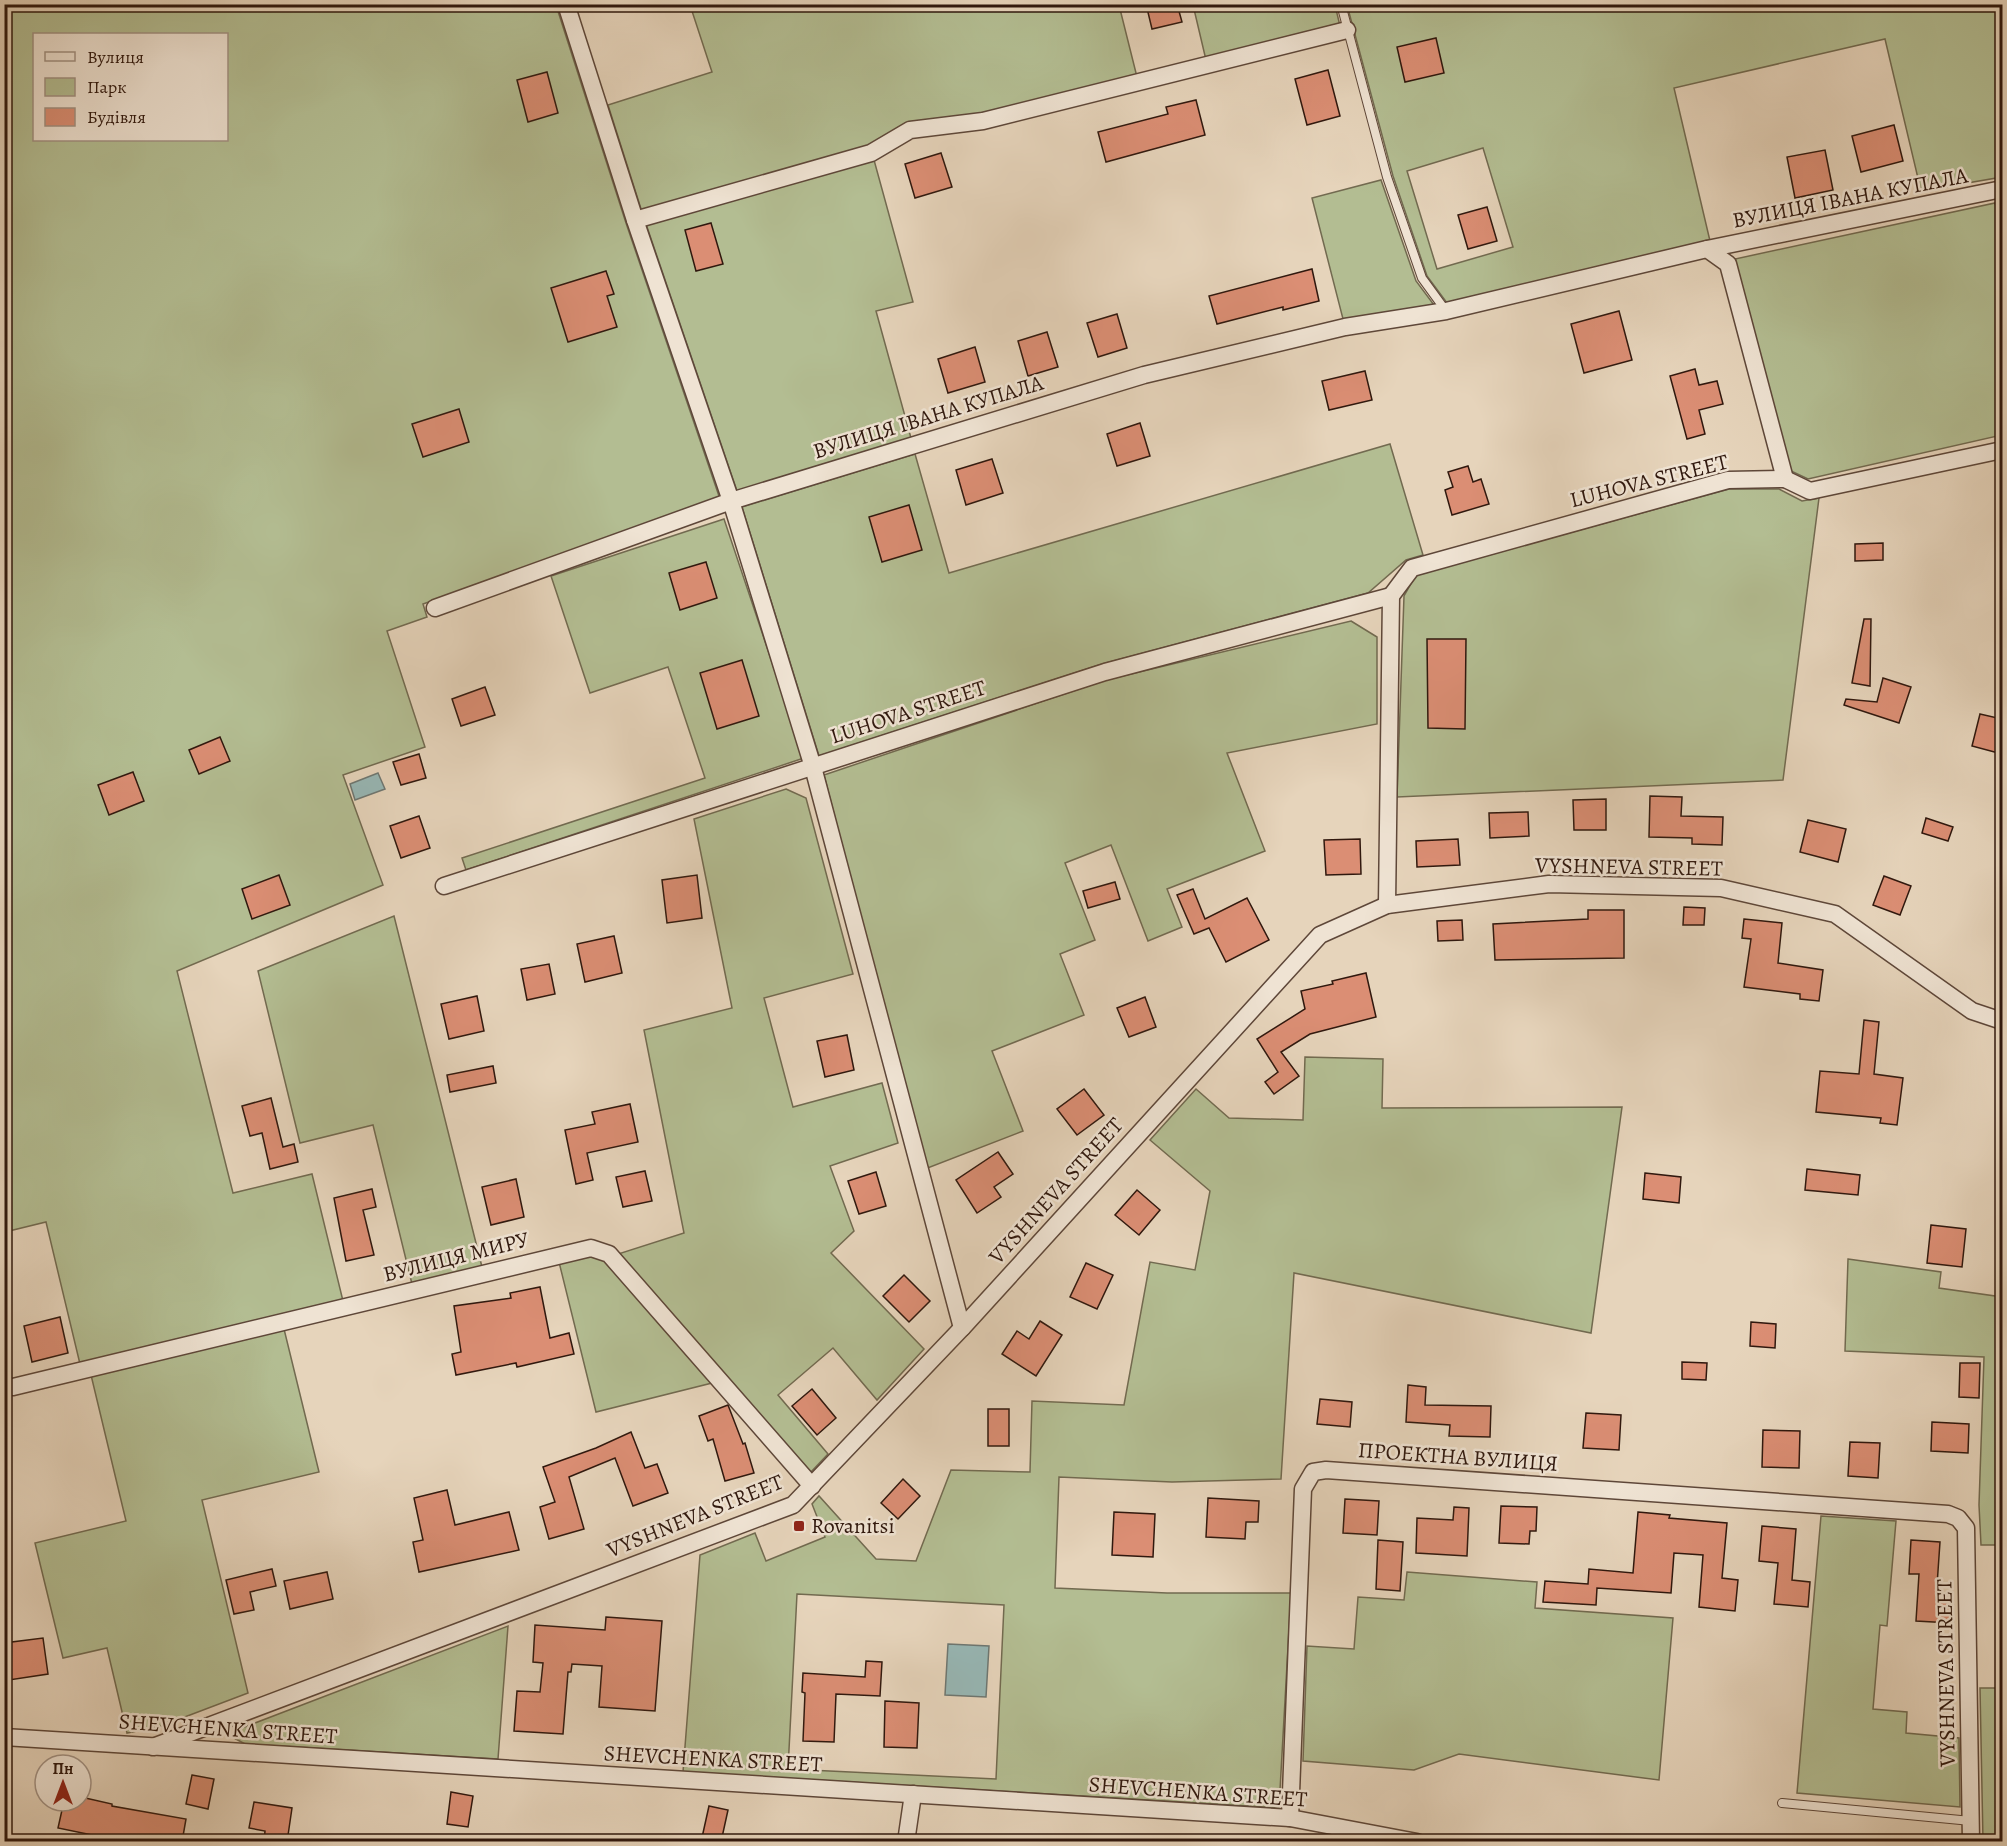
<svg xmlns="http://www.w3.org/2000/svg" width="2007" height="1846" font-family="Alegreya,serif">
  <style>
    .green { fill: #b3bd92; stroke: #726a50; stroke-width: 1.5; fill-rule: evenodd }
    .water { fill: #97b7b5; stroke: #6e7772; stroke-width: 1.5 }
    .building { fill: #db8e74; stroke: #30180e; stroke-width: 1.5 }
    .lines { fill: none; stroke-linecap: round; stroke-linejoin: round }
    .service-casing { stroke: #5e4739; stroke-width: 10 }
    .minor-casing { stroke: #5e4739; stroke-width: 19 }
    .service { stroke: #efe3d3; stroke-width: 8 }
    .minor { stroke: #efe3d3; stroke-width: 16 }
    .poi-dot { fill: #8f2418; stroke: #efe3d3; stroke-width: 2 }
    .labels { text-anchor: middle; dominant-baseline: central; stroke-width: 5; stroke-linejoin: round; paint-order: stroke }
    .street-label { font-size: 22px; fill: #30180e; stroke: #efe3d3 }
    .poi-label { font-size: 22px; fill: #30180e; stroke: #efe3d3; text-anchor: start }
  </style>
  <rect width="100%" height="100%" fill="#e6d4bb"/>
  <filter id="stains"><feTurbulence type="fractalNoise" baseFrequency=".00333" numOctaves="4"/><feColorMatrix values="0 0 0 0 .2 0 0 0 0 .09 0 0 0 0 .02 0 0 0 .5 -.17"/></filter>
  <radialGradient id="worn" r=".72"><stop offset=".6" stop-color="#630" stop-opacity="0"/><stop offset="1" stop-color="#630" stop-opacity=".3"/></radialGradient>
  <g class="green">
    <path d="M4 5H556L626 223 720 499 423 604 427 617 387 631 425 747 343 775 383 885 177 971 233 1193 312 1174 343 1301 80 1364 46 1222 5 1232ZM34 34H226V140H34Z"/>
    <path d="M690 5H1119L1137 77 642 212 608 105 712 72Z"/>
    <path d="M1193 5H1335L1340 26 1206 60Z"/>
    <path d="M1347 5H2002V177L1921 191 1885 39 1674 88 1710 241 1447 303 1427 276 1393 176ZM1483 148 1513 247 1437 269 1407 171Z"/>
    <path d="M874 160 913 302 876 311 911 438 737 491 646 224Z"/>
    <path d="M1381 180 1416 281 1434 305 1343 319 1312 198Z"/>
    <path d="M1995 203 2002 229V435L1808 479 1791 471 1735 259Z"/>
    <path d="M1390 444 1423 555 1406 560 1368 593 1102 664 819 756 742 507 915 454 949 573Z"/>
    <path d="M1729 489H1779L1802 501 1819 498 1783 780 1397 797 1404 596 1416 575Z"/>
    <path d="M724 519 804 758 466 870 462 858 705 778 668 667 590 693 551 576Z"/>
    <path d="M1351 621 1377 637V724L1227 753 1265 851 1167 889 1182 927 1148 941 1111 845 1065 863 1095 940 1060 954 1084 1015 992 1051 1023 1131 925 1169 824 775 1106 680Z"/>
    <path d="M786 789 806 798 853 974 764 998 793 1107 882 1083 898 1143 830 1166 854 1231 831 1253 924 1349 877 1400 833 1348 778 1395 828 1454 810 1473 618 1254 684 1233 644 1030 732 1008 694 819Z"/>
    <path d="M394 916 482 1267 412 1284 373 1125 300 1143 258 971Z"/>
    <path d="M1305 1057 1383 1059 1382 1108 1622 1107 1591 1333 1294 1273 1281 1479 1172 1482 1059 1477 1055 1588 1167 1593H1291L1279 1808 683 1772 700 1555 755 1533 766 1561 825 1537 812 1504 819 1496 876 1559 916 1561 951 1470 1030 1472 1032 1401 1124 1405 1150 1262 1195 1270 1210 1191 1150 1140 1196 1089 1229 1118 1303 1120ZM797 1594 1004 1605 996 1779 788 1769Z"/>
    <path d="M591 1255 605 1260 712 1383 596 1412 559 1262Z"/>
    <path d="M1848 1259 1941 1272 1939 1288 2002 1297V1545H1981L1979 1505 1984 1357 1845 1351Z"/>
    <path d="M284 1329 319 1472 202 1500 248 1693 161 1726 127 1733 107 1648 63 1658 35 1543 126 1521 91 1375Z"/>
    <path d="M1821 1516 1896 1521 1887 1626 1880 1625 1873 1709 1907 1712 1906 1733 1959 1738 1960 1807 1797 1793Z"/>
    <path d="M1407 1572 1537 1582 1535 1608 1673 1618 1659 1780 1459 1754 1414 1770 1303 1761 1307 1646 1354 1649 1358 1597 1404 1600Z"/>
    <path d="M508 1626 498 1759 245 1744 234 1738V1731Z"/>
    <path d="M1980 1688H2002V1841H1983Z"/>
  </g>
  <g class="water">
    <path d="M378 773 385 789 355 800 350 784Z"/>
    <path d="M948 1644 989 1646 986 1697 945 1695Z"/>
  </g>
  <g class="building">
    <path d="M1146 4H1177L1182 22 1152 29Z"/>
    <path d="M1436 38 1444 73 1405 82 1397 47Z"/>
    <path d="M1328 70 1340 116 1307 125 1295 79Z"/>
    <path d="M547 72 558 113 528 122 517 80Z"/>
    <path d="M1196 100 1205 135 1106 162 1098 132 1168 114 1166 107Z"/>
    <path d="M1894 125 1903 161 1861 172 1852 136Z"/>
    <path d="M1825 150 1833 190 1795 198 1787 157Z"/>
    <path d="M941 153 952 187 915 198 905 164Z"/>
    <path d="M1487 207 1497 241 1468 249 1458 215Z"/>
    <path d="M711 223 723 264 696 271 685 230Z"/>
    <path d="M1312 269 1319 301 1283 310V307L1217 324 1209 296Z"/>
    <path d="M606 271 614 294 607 296 617 327 568 342 551 288Z"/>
    <path d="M1619 311 1632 360 1584 373 1571 324Z"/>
    <path d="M1117 314 1127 348 1098 357 1087 323Z"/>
    <path d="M1047 332 1058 367 1028 376 1018 341Z"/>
    <path d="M975 347 985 382 948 393 938 359Z"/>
    <path d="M1695 369 1699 385 1717 381 1723 404 1699 410 1705 434 1687 439 1670 376Z"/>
    <path d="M1365 371 1372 400 1329 410 1322 381Z"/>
    <path d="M459 409 469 442 423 457 412 424Z"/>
    <path d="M1140 423 1150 456 1117 466 1107 434Z"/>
    <path d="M992 459 1003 493 966 505 956 470Z"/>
    <path d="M1468 466 1473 482 1481 479 1489 504 1452 515 1445 490 1453 487 1448 472Z"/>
    <path d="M909 505 922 550 882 562 869 517Z"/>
    <path d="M1883 543V560L1855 561V544Z"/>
    <path d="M706 562 717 598 680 610 669 573Z"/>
    <path d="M1864 619H1871L1870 686 1852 683Z"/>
    <path d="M1427 639H1466L1465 729 1428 728Z"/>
    <path d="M742 660 759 716 717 729 700 673Z"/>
    <path d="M1883 678 1911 687 1899 723 1844 705 1846 699 1877 702Z"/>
    <path d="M485 687 495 715 461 726 452 699Z"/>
    <path d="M1980 714 2002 719V754L1972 746Z"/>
    <path d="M220 737 230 761 199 774 189 750Z"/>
    <path d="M419 754 426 778 401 785 393 762Z"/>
    <path d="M133 772 144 801 109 815 98 785Z"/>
    <path d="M1650 796 1682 797 1681 816 1723 817 1722 845 1692 844V838L1649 837Z"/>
    <path d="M1606 799V830H1574L1573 800Z"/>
    <path d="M1528 812 1529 836 1490 838 1489 813Z"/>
    <path d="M419 816 430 848 401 858 390 826Z"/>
    <path d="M1926 818 1953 827 1948 841 1922 833Z"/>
    <path d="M1808 820 1846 829 1838 862 1800 852Z"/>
    <path d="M1360 839 1361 874 1326 875 1324 840Z"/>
    <path d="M1458 839 1460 865 1417 867 1416 841Z"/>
    <path d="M279 875 290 905 252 919 242 889Z"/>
    <path d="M697 875 702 918 667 923 662 880Z"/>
    <path d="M1884 876 1911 886 1900 915 1873 905Z"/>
    <path d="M1115 882 1120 899 1088 908 1083 891Z"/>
    <path d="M1193 889 1205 919 1247 898 1269 940 1226 962 1209 928 1194 934 1177 895Z"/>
    <path d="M1684 907 1705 908 1704 925H1683Z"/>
    <path d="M1588 910H1624V958L1495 960 1493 924 1588 919Z"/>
    <path d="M1744 919 1782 923 1778 963 1823 970 1819 1001 1800 999V994L1744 987 1751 939 1742 938Z"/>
    <path d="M1462 920 1463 940 1438 941 1437 921Z"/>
    <path d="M614 936 622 973 585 982 577 944Z"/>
    <path d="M549 964 555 994 527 1000 521 969Z"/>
    <path d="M1366 973 1376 1017 1310 1034 1281 1052 1299 1076 1274 1094 1265 1082 1278 1072 1257 1039 1305 1009 1301 991 1333 984 1332 981Z"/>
    <path d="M477 996 484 1031 449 1039 441 1004Z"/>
    <path d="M1145 997 1156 1027 1129 1037 1117 1008Z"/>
    <path d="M1864 1020 1879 1022 1874 1074 1903 1078 1897 1125 1880 1123 1881 1118 1816 1112 1820 1071 1859 1074Z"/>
    <path d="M847 1035 854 1070 825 1077 817 1041Z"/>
    <path d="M493 1066 496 1083 450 1092 447 1075Z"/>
    <path d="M1084 1089 1104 1115 1077 1135 1057 1109Z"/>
    <path d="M271 1098 283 1147 294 1144 298 1162 270 1169 262 1133 250 1136 242 1106Z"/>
    <path d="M630 1104 638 1142 587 1153 593 1180 576 1184 565 1130 595 1124 592 1112Z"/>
    <path d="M998 1152 1013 1174 994 1187 1001 1197 977 1213 956 1180Z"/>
    <path d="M1807 1169 1860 1175 1858 1195 1805 1190Z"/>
    <path d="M645 1171 652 1201 623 1207 616 1177Z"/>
    <path d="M876 1172 886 1206 859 1214 848 1181Z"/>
    <path d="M1645 1173 1681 1177 1679 1203 1643 1199Z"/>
    <path d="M516 1179 524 1217 491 1225 482 1187Z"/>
    <path d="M372 1189 376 1207 363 1210 374 1255 346 1261 334 1198Z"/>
    <path d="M1137 1190 1160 1210 1139 1235 1115 1215Z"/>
    <path d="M1931 1225 1966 1229 1962 1267 1927 1263Z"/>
    <path d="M1086 1263 1113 1275 1097 1309 1070 1297Z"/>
    <path d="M904 1275 930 1301 909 1322 883 1296Z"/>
    <path d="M540 1287 550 1338 569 1333 574 1354 517 1367 516 1363 456 1375 452 1354 461 1352 454 1306 511 1298 510 1293Z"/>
    <path d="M60 1317 68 1353 32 1362 24 1326Z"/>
    <path d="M1040 1321 1062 1335 1036 1376 1002 1354 1017 1331 1029 1339Z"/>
    <path d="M1751 1322 1776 1324 1775 1348 1750 1346Z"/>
    <path d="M1682 1362 1707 1363 1706 1380 1682 1379Z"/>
    <path d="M1960 1363H1980L1979 1398 1959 1397Z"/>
    <path d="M1408 1385 1426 1387 1425 1405 1491 1406 1490 1437 1449 1436 1450 1425 1406 1422Z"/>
    <path d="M812 1389 836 1418 817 1435 792 1406Z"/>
    <path d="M1320 1399 1352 1402 1350 1427 1317 1424Z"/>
    <path d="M728 1405 743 1444 745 1443 754 1473 725 1481 713 1439 708 1441 699 1416Z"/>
    <rect x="988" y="1409" width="21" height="37"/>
    <path d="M1586 1413 1621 1415 1619 1450 1583 1448Z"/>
    <path d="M1932 1422 1969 1424 1968 1453 1931 1451Z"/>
    <path d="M1763 1430 1800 1431 1799 1468 1762 1467Z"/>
    <path d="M631 1432 645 1468 657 1464 668 1493 633 1506 615 1458 569 1477 584 1529 549 1539 540 1507 555 1502 543 1467 596 1448Z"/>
    <path d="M1850 1442 1880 1443 1878 1478 1848 1476Z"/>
    <path d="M903 1479 920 1496 898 1519 881 1503Z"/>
    <path d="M447 1490 455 1525 509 1512 519 1550 419 1572 413 1542 423 1540 414 1498Z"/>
    <path d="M1208 1498 1259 1501 1258 1522H1246L1245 1539 1206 1537Z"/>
    <path d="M1345 1499 1379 1501 1377 1535 1343 1533Z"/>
    <path d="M1501 1506 1537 1507 1536 1531H1530L1529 1544 1499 1543Z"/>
    <path d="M1454 1507 1469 1508 1467 1556 1416 1553 1417 1518 1453 1520Z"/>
    <path d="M1114 1512 1155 1514 1153 1557 1112 1555Z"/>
    <path d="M1638 1512 1670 1515 1669 1518 1727 1523 1722 1578 1738 1580 1735 1611 1699 1607 1703 1555 1674 1553 1671 1593 1597 1588 1596 1605 1543 1602 1545 1581 1588 1584 1589 1569 1633 1573Z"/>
    <path d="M1762 1526 1796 1529 1792 1580 1810 1582 1808 1607 1774 1604 1778 1563 1759 1561Z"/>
    <path d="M1378 1540 1403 1542 1400 1591 1376 1589Z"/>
    <path d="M1911 1540 1940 1542 1936 1600 1952 1601 1951 1623 1916 1621 1919 1574H1909Z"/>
    <path d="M272 1569 276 1586 250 1592 254 1610 234 1614 226 1580Z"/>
    <path d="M327 1572 333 1599 290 1609 284 1581Z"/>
    <path d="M606 1617 662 1621 655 1711 599 1707 602 1666 572 1664 571 1672H568L563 1734 514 1731 517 1691 540 1692 543 1663 533 1662 535 1625 605 1630Z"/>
    <path d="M43 1638 48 1674 9 1680 4 1643Z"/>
    <path d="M866 1661 882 1662 880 1696 836 1694 834 1742 803 1741 805 1693 802 1692 803 1673 865 1677Z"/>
    <path d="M885 1701 919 1703 917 1748 884 1747Z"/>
    <path d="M192 1775 214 1779 208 1809 186 1804Z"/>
    <path d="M451 1792 473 1796 468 1827 447 1824Z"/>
    <path d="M81 1797 112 1804V1806L186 1819 182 1842H126L58 1828 64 1801H81Z"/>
    <path d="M254 1802 292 1808 287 1842H264L265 1831 249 1828Z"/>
    <path d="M709 1806 728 1810 721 1842H701Z"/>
  </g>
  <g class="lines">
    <defs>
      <g id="service">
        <path d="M1341 4 1387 177 1422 278 1446 311"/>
        <path d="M1782 1803 1971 1821"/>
      </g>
      <g id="minor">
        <path d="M566 4 635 220 731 501 813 767 962 1328"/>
        <path d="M635 220 871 153 910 130 983 121 1347 30"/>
        <path d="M1707 249 2002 189"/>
        <path d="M435 608 731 501 1144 375 1345 327 1446 311 1707 249 1728 264 1785 479"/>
        <path d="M444 886 1105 672 1391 596"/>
        <path d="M1387 905 1391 596 1412 568 1728 480 1785 479 1810 491 2002 450"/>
        <path d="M13 1387 591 1248 609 1254 812 1486"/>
        <path d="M4 1737 1290 1818 1417 1842"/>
        <path d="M153 1747 793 1505 962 1328 1320 935 1387 905 1549 884 1721 888 1835 914 1972 1011 2002 1021"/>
        <path d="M1290 1818 1303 1489 1313 1472 1326 1470 1948 1514 1958 1518 1966 1528 1971 1842"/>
        <path d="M906 1842 913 1794"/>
      </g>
    </defs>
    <use href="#service" class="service-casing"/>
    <use href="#minor" class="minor-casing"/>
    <use href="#service" class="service"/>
    <use href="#minor" class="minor"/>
  </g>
  <rect class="poi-dot" x="793" y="1520" width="12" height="12" rx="3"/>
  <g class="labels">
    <g class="street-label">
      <text transform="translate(1850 198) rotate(-11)">ВУЛИЦЯ ІВАНА КУПАЛА</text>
      <text transform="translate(928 417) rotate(-17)">ВУЛИЦЯ ІВАНА КУПАЛА</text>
      <text transform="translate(1649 481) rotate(-14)">LUHOVA STREET</text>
      <text transform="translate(908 712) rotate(-18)">LUHOVA STREET</text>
      <text transform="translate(1629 867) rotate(1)">VYSHNEVA STREET</text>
      <text transform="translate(1056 1191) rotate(-48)">VYSHNEVA STREET</text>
      <text transform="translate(456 1257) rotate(-14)">ВУЛИЦЯ МИРУ</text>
      <text transform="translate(1458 1457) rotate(4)">ПРОЕКТНА ВУЛИЦЯ</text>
      <text transform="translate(695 1516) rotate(-22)">VYSHNEVA STREET</text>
      <text transform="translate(1946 1673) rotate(-91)">VYSHNEVA STREET</text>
      <text transform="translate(228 1729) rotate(4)">SHEVCHENKA STREET</text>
      <text transform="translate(713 1759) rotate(3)">SHEVCHENKA STREET</text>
      <text transform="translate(1198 1792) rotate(4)">SHEVCHENKA STREET</text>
    </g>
    <g class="poi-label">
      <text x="811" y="1526">Rovanitsi</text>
    </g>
  </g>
  <rect width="2007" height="1846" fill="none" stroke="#e6d4bb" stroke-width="24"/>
  <rect x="6" y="6" width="1995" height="1834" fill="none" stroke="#30180e" stroke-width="3"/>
  <rect x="12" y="12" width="1983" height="1822" fill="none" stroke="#30180e" stroke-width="1.5"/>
  <rect x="33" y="33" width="195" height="108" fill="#efe3d3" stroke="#a39284" stroke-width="1.5"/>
  <rect x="45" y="52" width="30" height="9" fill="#efe3d3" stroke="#a39284" stroke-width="1.5"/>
  <text x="87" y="63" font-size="18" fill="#30180e">Вулиця</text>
  <rect x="45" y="78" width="30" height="18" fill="#b3bd92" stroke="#a39284" stroke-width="1.5"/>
  <text x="87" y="93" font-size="18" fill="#30180e">Парк</text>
  <rect x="45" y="108" width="30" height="18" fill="#db8e74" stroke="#a39284" stroke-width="1.5"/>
  <text x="87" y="123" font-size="18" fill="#30180e">Будівля</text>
  <g transform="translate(63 1783)"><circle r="28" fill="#efe3d3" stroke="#a39284" stroke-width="1.5"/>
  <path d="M0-4.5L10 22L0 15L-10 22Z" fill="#8f2418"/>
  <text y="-9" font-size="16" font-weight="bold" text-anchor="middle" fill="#30180e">Пн</text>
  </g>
  <rect width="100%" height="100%" filter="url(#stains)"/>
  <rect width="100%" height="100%" fill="url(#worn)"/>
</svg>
